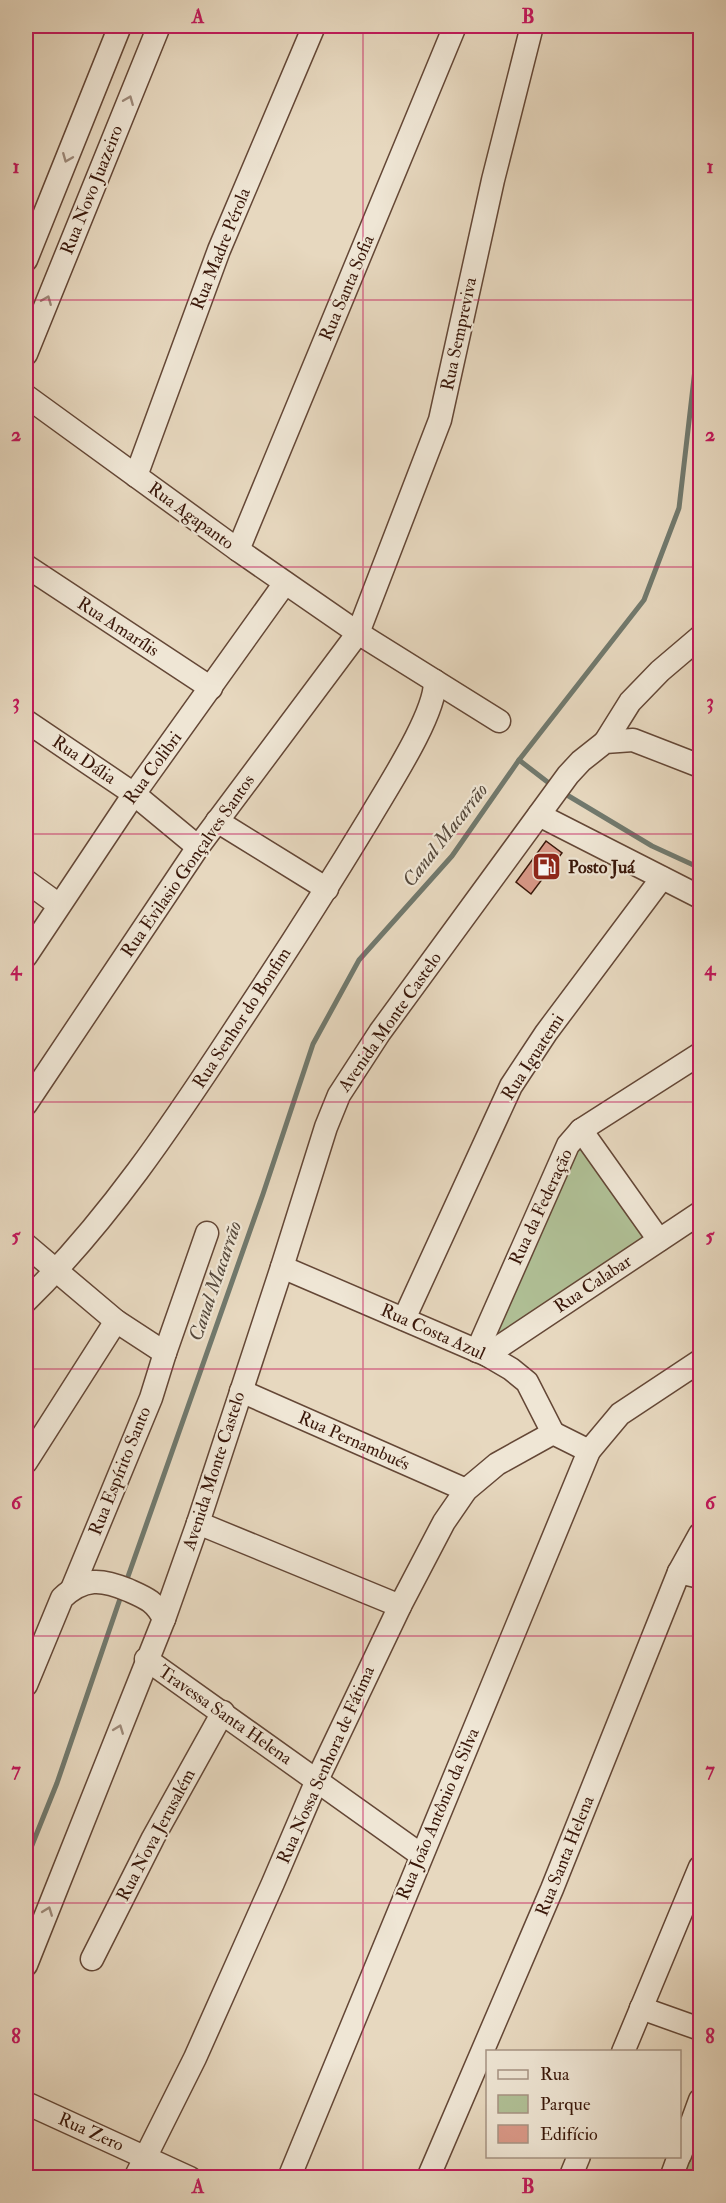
<svg xmlns="http://www.w3.org/2000/svg" width="726" height="2203" font-family="'IM FELL Double Pica',serif">
  <style>
    .green { fill: #b0c096; stroke: #746c50; stroke-width: 1.5 }
    .lines { fill: none; stroke-linecap: round; stroke-linejoin: round }
    .stream { stroke: #71796d; stroke-width: 5 }
    .building { fill: #d99887; stroke: #391709; stroke-width: 1.5 }
    .minor-casing { stroke: #644736; stroke-width: 25 }
    .minor { stroke: #efe6d5; stroke-width: 22 }
    .oneway { stroke: #9d8979 }
    .grid { fill: none; stroke: #c2185b; stroke-width: 1.5; stroke-opacity: 0.55 }
    .labels { text-anchor: middle; dominant-baseline: central; stroke-width: 4.5; stroke-linejoin: round; paint-order: stroke }
    .street-label { font-size: 18px; fill: #391709; stroke: #efe6d5 }
    .poi-label { font-size: 18px; font-weight: bold; fill: #391709; stroke: #efe6d5; text-anchor: start }
    .water-label { font-size: 20px; font-style: italic; fill: #55483b; stroke: #efe6d5 }
    .neatline { fill: none; stroke: #c2185b; stroke-width: 2 }
    .grid-label { font-size: 20px; text-anchor: middle; font-weight: bold; fill: #c2185b }
  </style>
  <rect width="100%" height="100%" fill="#e7d8bf"/>
  <filter id="stains"><feTurbulence type="fractalNoise" baseFrequency=".00333" numOctaves="4"/><feColorMatrix values="0 0 0 0 .2 0 0 0 0 .09 0 0 0 0 .02 0 0 0 .5 -.17"/></filter>
  <radialGradient id="worn" r=".72"><stop offset=".6" stop-color="#630" stop-opacity="0"/><stop offset="1" stop-color="#630" stop-opacity=".3"/></radialGradient>
  <g class="green">
    <path d="M580 1137 650 1238 485 1349Z"/>
    <path d="M700 2114V2177H678Z"/>
  </g>
  <g class="lines">
    <g class="stream">
      <path d="M519 760 554 787"/>
      <path d="M562 792 652 846 700 868"/>
      <path d="M125 1585 263 1194 313 1044 359 960 452 856 519 760 644 600 679 508 700 326"/>
      <path d="M26 1860 57 1783 122 1593"/>
    </g>
  </g>
  <path class="building" d="M546 841 562 853 531 894 516 882Z"/>
  <g class="lines">
    <defs>
      <g id="minor">
        <path d="M26 260 120 26"/>
        <path d="M26 354 159 26"/>
        <path d="M26 396 238 550 358 633 499 721"/>
        <path d="M136 476 219 250 314 26"/>
        <path d="M238 550 455 26"/>
        <path d="M26 566 211 688"/>
        <path d="M26 721 134 794 198 847"/>
        <path d="M605 742 630 702 660 671 700 637"/>
        <path d="M539 815 700 897"/>
        <path d="M217 821 327 889"/>
        <path d="M26 881 59 905"/>
        <path d="M26 956 134 794 285 583"/>
        <path d="M26 1104 198 847 358 633 440 420 493 180 532 26"/>
        <path d="M581 1130 659 1240"/>
        <path d="M26 1245 116 1321 165 1353"/>
        <path d="M282 1267 487 1355 511 1369 527 1382 553 1433"/>
        <path d="M26 1301C108 1221 172 1125 235 1029 281 960 326 890 369 819 387 788 436 714 435 681"/>
        <path d="M404 1319 511 1086 546 1033 662 878"/>
        <path d="M477 1351 568 1145 581 1130 700 1054"/>
        <path d="M487 1355 700 1213"/>
        <path d="M241 1391 466 1490"/>
        <path d="M26 1462 116 1321"/>
        <path d="M198 1523 400 1606"/>
        <path d="M679 1572 700 1577"/>
        <path d="M72 1589 151 1398 165 1353 207 1233"/>
        <path d="M146 1659 421 1855"/>
        <path d="M26 1685 62 1598C84 1577 102 1579 128 1590 146 1598 155 1601 164 1619"/>
        <path d="M92 1959 153 1838 223 1712"/>
        <path d="M26 1965 164 1619 198 1523 282 1267 326 1127 339 1095 380 1032 568 775 581 761 605 742 633 740 700 766"/>
        <path d="M641 2008 700 2029"/>
        <path d="M623 2052 700 1867"/>
        <path d="M26 2103 190 2178"/>
        <path d="M680 2155 700 2100"/>
        <path d="M135 2178 195 2058 273 1883 317 1780 400 1606 444 1522 466 1490 497 1464 553 1433 589 1451"/>
        <path d="M289 2178 589 1451 620 1414 700 1361"/>
        <path d="M428 2178 552 1889 679 1572 700 1534"/>
        <path d="M570 2178 579 2156"/>
        <path d="M671 2178 679 2156"/>
      </g>
    </defs>
    <use href="#minor" class="minor-casing"/>
    <use href="#minor" class="minor"/>
  </g>
  <defs><path id="oneway-chevron" d="M-2-3.5L2.5 0L-2 3.5" fill="none" stroke-width="1.6" stroke-linecap="round" stroke-linejoin="round" transform="scale(1.5)"/></defs>
  <g class="oneway">
    <use href="#oneway-chevron" transform="translate(129 100) rotate(-68)"/>
    <use href="#oneway-chevron" transform="translate(67 158) rotate(112)"/>
    <use href="#oneway-chevron" transform="translate(47 300) rotate(-68)"/>
    <use href="#oneway-chevron" transform="translate(119 1729) rotate(-69)"/>
    <use href="#oneway-chevron" transform="translate(48 1911) rotate(-69)"/>
  </g>
  <path class="grid" d="M363 26V2178M26 300H700M26 567H700M26 834H700M26 1102H700M26 1369H700M26 1636H700M26 1903H700"/>
  <defs>
    <symbol id="fuel-square" viewBox="-11 -11 22 22"><rect x="-9" y="-9" width="18" height="18" rx="4" fill="#8f2418" stroke="#efe6d5"/><path d="M-5.5-6h7V0h2V4h1.3V-2.5L3-4.5l.8-.8L6-3V5H2.5V1h-1V6h-7ZM-4.2-4.7v3.2H.2V-4.7Z" fill="#fff"/></symbol>
  </defs>
  <g fill-rule="evenodd">
    <use href="#fuel-square" x="530" y="850" width="33" height="33"/>
  </g>
  <g class="labels">
    <g class="street-label">
      <text transform="translate(92 190) rotate(-68)">Rua Novo Juazeiro</text>
      <text transform="translate(221 249) rotate(-68)">Rua Madre Pérola</text>
      <text transform="translate(347 288) rotate(-67)">Rua Santa Sofia</text>
      <text transform="translate(459 334) rotate(-78)">Rua Sempreviva</text>
      <text transform="translate(191 516) rotate(36)">Rua Agapanto</text>
      <text transform="translate(118 627) rotate(33)">Rua Amarílis</text>
      <text transform="translate(84 760) rotate(34)">Rua Dália</text>
      <text transform="translate(153 768) rotate(-54)">Rua Colibri</text>
      <text transform="translate(188 866) rotate(-55)">Rua Evilasio Gonçalves Santos</text>
      <text transform="translate(242 1018) rotate(-57)">Rua Senhor do Bonfim</text>
      <text transform="translate(390 1022) rotate(-55)">Avenida Monte Castelo</text>
      <text transform="translate(533 1057) rotate(-57)">Rua Iguatemi</text>
      <text transform="translate(541 1207) rotate(-65)">Rua da Federação</text>
      <text transform="translate(593 1284) rotate(-34)">Rua Calabar</text>
      <text transform="translate(433 1332) rotate(24)">Rua Costa Azul</text>
      <text transform="translate(354 1441) rotate(24)">Rua Pernambués</text>
      <text transform="translate(120 1471) rotate(-68)">Rua Espírito Santo</text>
      <text transform="translate(214 1471) rotate(-72)">Avenida Monte Castelo</text>
      <text transform="translate(225 1715) rotate(35)">Travessa Santa Helena</text>
      <text transform="translate(326 1765) rotate(-66)">Rua Nossa Senhora de Fátima</text>
      <text transform="translate(438 1814) rotate(-67)">Rua João Antônio da Silva</text>
      <text transform="translate(156 1835) rotate(-62)">Rua Nova Jerusalém</text>
      <text transform="translate(565 1856) rotate(-68)">Rua Santa Helena</text>
      <text transform="translate(91 2132) rotate(24)">Rua Zero</text>
    </g>
    <g class="poi-label">
      <text x="568" y="867">Posto Juá</text>
    </g>
    <g class="water-label">
      <text transform="translate(445 835) rotate(-52)">Canal Macarrão</text>
      <text transform="translate(215 1281) rotate(-71)">Canal Macarrão</text>
    </g>
  </g>
  <rect width="726" height="2203" fill="none" stroke="#e7d8bf" stroke-width="66"/>
  <rect x="486" y="2050" width="195" height="108" fill="#efe6d5" stroke="#a69383" stroke-width="1.5"/>
  <rect x="498" y="2070" width="30" height="9" fill="#efe6d5" stroke="#a69383" stroke-width="1.5"/>
  <text x="540" y="2080" font-size="18" fill="#391709">Rua</text>
  <rect x="498" y="2095" width="30" height="18" fill="#b0c096" stroke="#a69383" stroke-width="1.5"/>
  <text x="540" y="2110" font-size="18" fill="#391709">Parque</text>
  <rect x="498" y="2125" width="30" height="18" fill="#d99887" stroke="#a69383" stroke-width="1.5"/>
  <text x="540" y="2140" font-size="18" fill="#391709">Edifício</text>
  <rect x="33" y="33" width="660" height="2137" class="neatline"/>
  <g class="grid-label">
    <text x="198" y="23">A</text>
    <text x="528" y="23">B</text>
    <text x="16" y="173">1</text>
    <text x="710" y="173">1</text>
    <text x="16" y="441">2</text>
    <text x="710" y="441">2</text>
    <text x="16" y="708">3</text>
    <text x="710" y="708">3</text>
    <text x="16" y="975">4</text>
    <text x="710" y="975">4</text>
    <text x="16" y="1242">5</text>
    <text x="710" y="1242">5</text>
    <text x="16" y="1509">6</text>
    <text x="710" y="1509">6</text>
    <text x="16" y="1776">7</text>
    <text x="710" y="1776">7</text>
    <text x="16" y="2043">8</text>
    <text x="710" y="2043">8</text>
    <text x="198" y="2193">A</text>
    <text x="528" y="2193">B</text>
  </g>
  <rect width="100%" height="100%" filter="url(#stains)"/>
  <rect width="100%" height="100%" fill="url(#worn)"/>
</svg>
